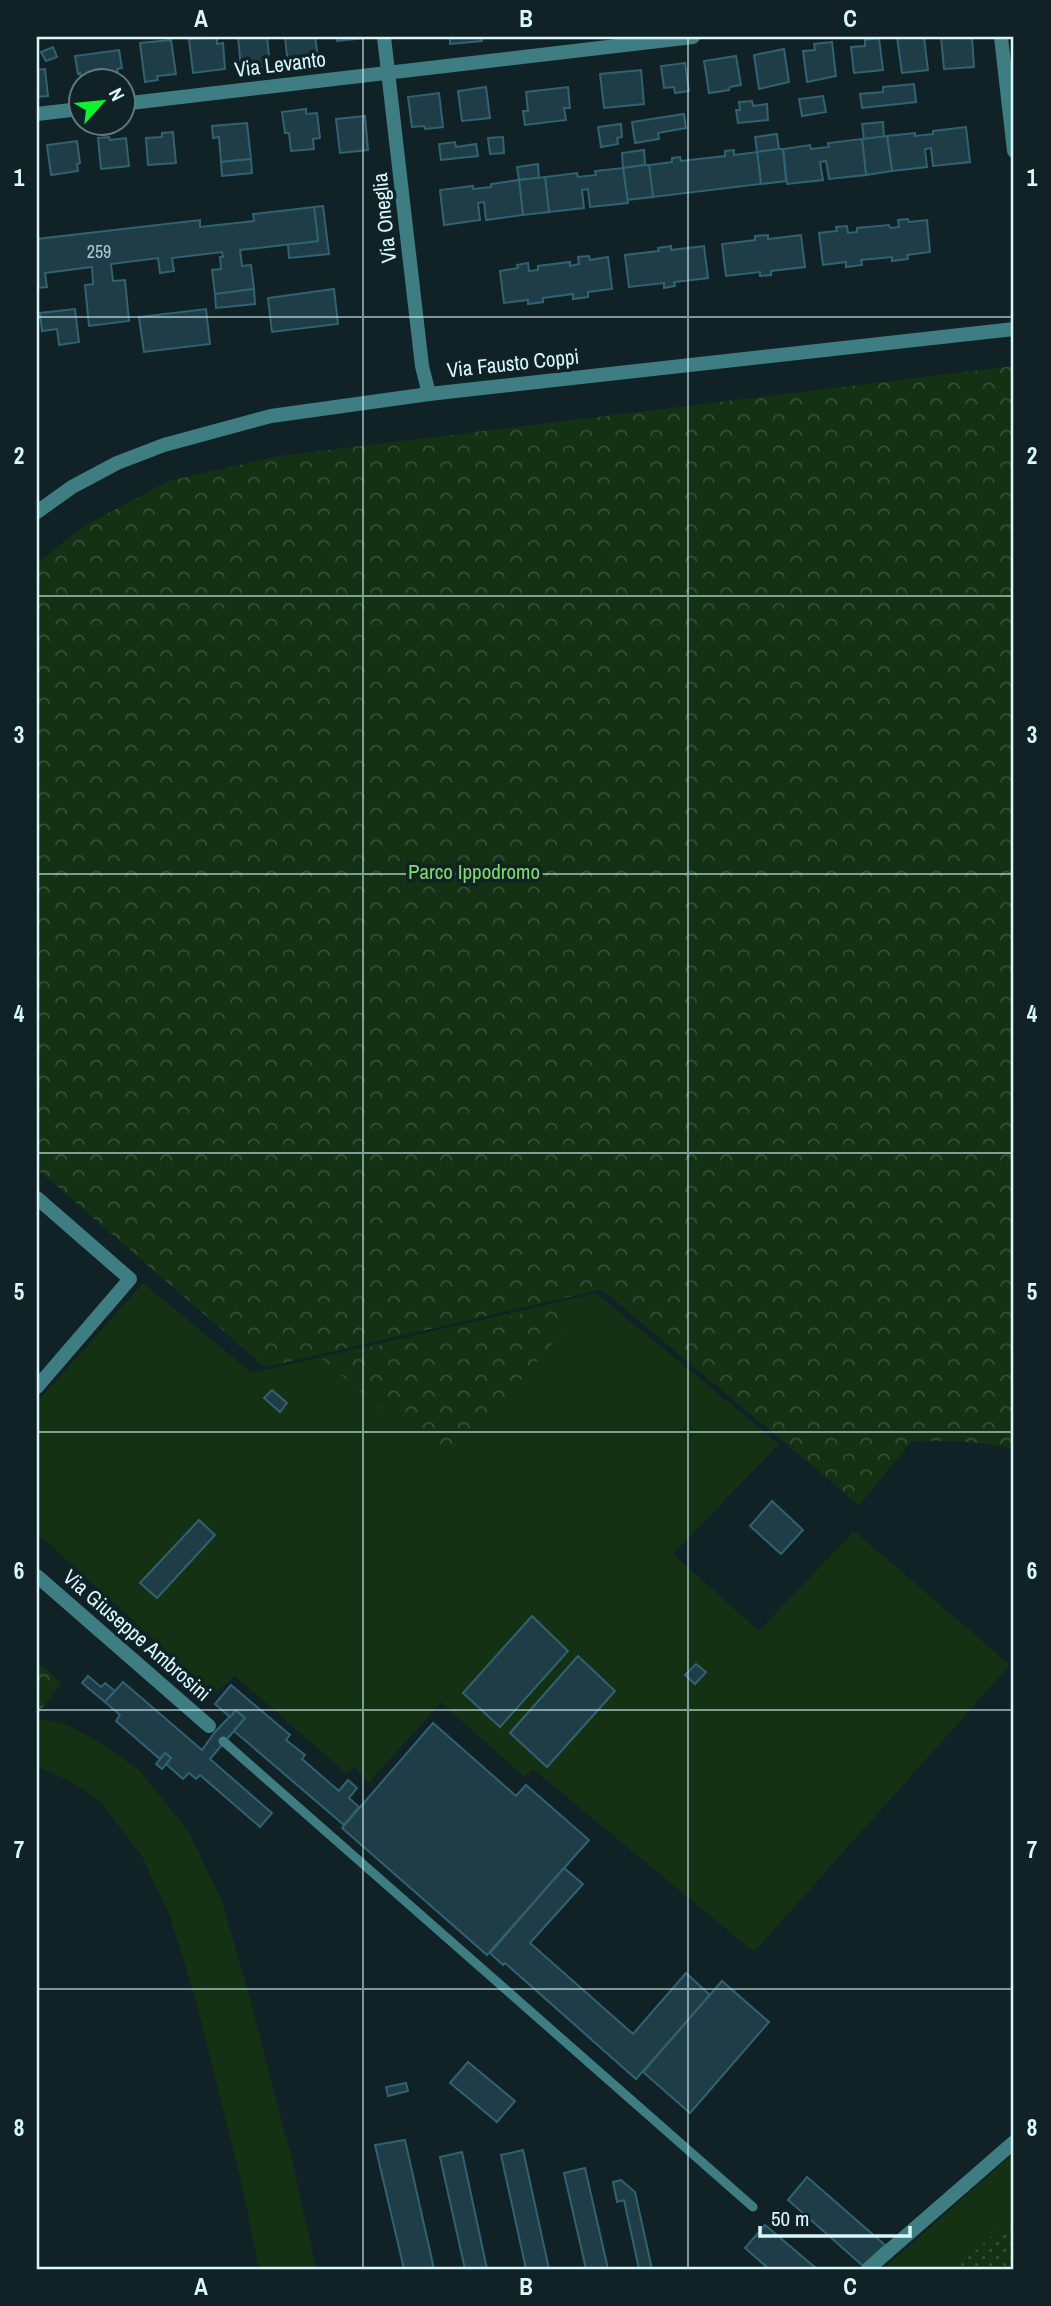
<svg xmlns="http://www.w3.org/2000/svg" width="1051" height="2306" font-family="'Archivo Narrow',sans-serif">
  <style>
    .grass { fill: #143114 }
    .park { fill: url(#park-crowns) }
    .garden { fill: url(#garden-dots) }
    .building { fill: #1e3d47; stroke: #316272; stroke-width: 2 }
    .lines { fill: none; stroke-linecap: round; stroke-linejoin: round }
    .lane { stroke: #3e7e83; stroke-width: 9 }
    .street { stroke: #3e7e83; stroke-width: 14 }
    .grid { fill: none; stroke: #d9f8fd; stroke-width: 2; stroke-opacity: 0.55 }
    .labels { text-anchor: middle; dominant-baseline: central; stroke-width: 7; stroke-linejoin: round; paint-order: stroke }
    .number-label { font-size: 18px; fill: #aac9d0 }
    .street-label { font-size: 21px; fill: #d9f8fd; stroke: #112227 }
    .park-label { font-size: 21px; fill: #80db67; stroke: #112227 }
    .neatline { fill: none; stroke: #d9f8fd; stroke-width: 2.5 }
    .grid-label { font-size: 23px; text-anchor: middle; font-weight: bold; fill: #d9f8fd }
  </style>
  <defs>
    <pattern id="park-crowns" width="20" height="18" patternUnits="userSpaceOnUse" patternTransform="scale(1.75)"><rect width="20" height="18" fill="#143114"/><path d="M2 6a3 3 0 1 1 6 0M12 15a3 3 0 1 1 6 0" fill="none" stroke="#365037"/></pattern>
    <pattern id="garden-dots" width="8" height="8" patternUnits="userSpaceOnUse" patternTransform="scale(1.75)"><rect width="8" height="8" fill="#143114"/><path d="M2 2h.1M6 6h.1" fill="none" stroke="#365037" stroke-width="1.8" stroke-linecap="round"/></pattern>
  </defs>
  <rect width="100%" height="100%" fill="#112227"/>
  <g class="grass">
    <path d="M143 1283 252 1373 596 1293 779 1444 673 1554 759 1631 854 1531 1010 1665 754 1952 533 1769 524 1777 441 1702 369 1783 355 1767 346 1773 235 1676 214 1694 37 1533V1402Z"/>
    <path d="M37 1718 68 1725 102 1744 139 1770 189 1832 221 1899 246 1984 293 2164 316 2269H259L241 2179 196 2001 170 1916 142 1856 99 1800 72 1782 37 1766Z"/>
    <path d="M1014 2153V2217L954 2269H883Z"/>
  </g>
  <g class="park">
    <path d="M1014 366V1449C980 1441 947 1440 912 1441L859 1505 606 1293 599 1290 265 1367 37 1169V563L86 525 169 481 279 456Z"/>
    <path d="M591 1299 447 1465 321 1358Z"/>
    <path d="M37 1661 61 1683 37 1715Z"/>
  </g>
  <path class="garden" d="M1014 2217V2269H954Z"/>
  <g class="building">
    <path d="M217 37V44L223 43 225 69 193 73 189 39Z"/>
    <path d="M238 37H267L270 66 241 68Z"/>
    <path d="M285 37H315L318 57 306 59V63L288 65Z"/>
    <path d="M337 37H365V38L337 41Z"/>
    <path d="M450 37H481L482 41 450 44Z"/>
    <path d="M897 37H924L928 70 902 73Z"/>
    <path d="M941 37H972L974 67 944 69Z"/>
    <path d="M879 38 883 70 854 73 851 47 865 46V40Z"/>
    <path d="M171 40 176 74 157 76 158 80 145 82 140 43Z"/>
    <path d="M832 42 836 76 807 82 803 51 815 50 814 44Z"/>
    <path d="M53 47 57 57 46 61 41 52Z"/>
    <path d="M784 49 789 82 759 89 754 55Z"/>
    <path d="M119 50 122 68 117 69 119 80H81L80 73 78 74 75 56Z"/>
    <path d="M736 56 741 85 730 87 729 90 709 93 704 61Z"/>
    <path d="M685 63 689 91 675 93 674 87 664 88 661 66Z"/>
    <path d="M45 69 48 96 37 97V70Z"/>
    <path d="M641 70 644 104 604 108 600 74Z"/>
    <path d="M914 84 916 102 862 108 860 94 883 92V87Z"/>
    <path d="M486 87 490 118 462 121 458 91Z"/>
    <path d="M568 87 570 108H564L566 120 525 125 523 111H528L526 92Z"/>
    <path d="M439 93 443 127 425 129 424 126 412 127 408 97Z"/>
    <path d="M823 96 826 112 802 116 799 99Z"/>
    <path d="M752 101 753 106 767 104 768 120 738 123 736 110H740L739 102Z"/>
    <path d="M306 109V114L317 113 320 138 313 139 314 149 291 151 289 133H285L282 112Z"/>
    <path d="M684 114 686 128 658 133 659 139 635 143 632 122Z"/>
    <path d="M365 116 368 150 340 153 336 119Z"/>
    <path d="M883 122 884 137 864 139 862 124Z"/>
    <path d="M247 123 251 159 221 162 219 137 213 138 212 126Z"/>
    <path d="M621 124 622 137 617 138 618 144 601 147 598 127Z"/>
    <path d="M966 127 970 162 933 166 931 148 925 149 927 167 892 171 887 136 915 133V136L933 134V131Z"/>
    <path d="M173 132 176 163 148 165 146 138 162 137V133Z"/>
    <path d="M777 134 779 149 757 152 755 137Z"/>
    <path d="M887 136 892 171 866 175 862 139Z"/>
    <path d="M109 137 110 140 126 138 129 166 101 169 98 138Z"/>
    <path d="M503 137 504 153 490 154 488 138Z"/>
    <path d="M862 139 866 175 829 179 826 161 820 162 823 180 787 184 783 149 810 145 811 149 829 147 828 143Z"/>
    <path d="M77 141 80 163 77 164 78 171 51 175 47 145Z"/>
    <path d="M455 142 456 147 476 144 478 156 441 160 439 144Z"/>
    <path d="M779 149H783L786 181 761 184 757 152Z"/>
    <path d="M644 150 645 165 623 168 622 153Z"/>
    <path d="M734 150V155L757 152 761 184 653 197 649 165 672 162V158L680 157 681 161 725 156V151Z"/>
    <path d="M251 159 252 173 222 176 221 162Z"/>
    <path d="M538 164 539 178 519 180 517 167Z"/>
    <path d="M645 165H649L653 197 627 200 623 168Z"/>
    <path d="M623 168 628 203 590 207 588 189 582 190 584 208 549 212 545 177 577 173 578 177 596 175 595 171Z"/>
    <path d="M545 177 549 212 523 215 519 180Z"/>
    <path d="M519 180 523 215 486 220 484 202 478 203 480 220 444 225 440 190 473 186V189L491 187V184Z"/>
    <path d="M323 206 329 254 289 258 288 244 318 241 314 207Z"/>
    <path d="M314 207 318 241 240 250 242 266 251 265 254 289 215 294 212 270 221 269 220 257H223L222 252 172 258 174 271 160 273 158 258 111 264 113 281 125 280 129 321 89 326 85 285 93 284 92 267 45 273 47 287 37 288V239L200 220V227L254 221 253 214Z"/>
    <path d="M908 219 909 222 927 220 930 252 907 255 908 259 892 261V257L861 260 862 265 846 267V262L823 265 819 233 837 231 836 227 847 226 848 233 857 232V228L889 225 890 228 899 227 898 220Z"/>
    <path d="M768 235V239L801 235 805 267 771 271V275L760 276V272L726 276 722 244 755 240V236Z"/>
    <path d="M671 246V250L704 246 708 278 674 282 675 286 664 288V283L629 287 625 255 659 251 658 248Z"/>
    <path d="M589 256 590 260 608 257 612 289 588 292V297L573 299V294L543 298V302L528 304V300L504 303 500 271 518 268 517 265 528 263 529 271 538 270V266L570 262V266L579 264 578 257Z"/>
    <path d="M254 289 255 304 216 308 215 294Z"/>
    <path d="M334 289 338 324 272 332 268 298Z"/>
    <path d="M75 309 79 342 59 345 57 329 42 331 40 313Z"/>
    <path d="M206 309 210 344 144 352 139 317Z"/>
    <path d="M272 1390 287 1403 280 1412 264 1398Z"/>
    <path d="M772 1501 803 1530 781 1554 750 1526Z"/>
    <path d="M199 1520 215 1535 157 1598 140 1583Z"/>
    <path d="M532 1616 568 1651 500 1727 463 1693Z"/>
    <path d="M578 1656 615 1691 547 1767 510 1733Z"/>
    <path d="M696 1664 706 1672 695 1684 685 1675Z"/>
    <path d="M88 1676 101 1687 105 1683 115 1691 105 1702 82 1683Z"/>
    <path d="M123 1682 202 1750 215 1732 236 1710 245 1718 210 1759 272 1813 260 1827 200 1775 196 1779 189 1773 183 1779 166 1764 171 1758 165 1753 160 1759 116 1721 120 1715 105 1702Z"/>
    <path d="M231 1685 290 1735 286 1740 305 1755 302 1759 339 1791 348 1780 357 1788 349 1798 359 1807 344 1825 234 1731 245 1718 236 1710 230 1717 215 1704Z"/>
    <path d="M433 1723 516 1796 526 1785 589 1840 487 1955 342 1828Z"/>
    <path d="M165 1753 171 1758 162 1769 156 1764Z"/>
    <path d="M564 1868 583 1884 530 1943 633 2034 686 1973 710 1995 636 2079 505 1963 503 1965 490 1953Z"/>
    <path d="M722 1981 769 2022 690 2113 643 2072Z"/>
    <path d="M468 2062 515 2101 497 2122 450 2083Z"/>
    <path d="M406 2083 408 2091 388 2096 386 2087Z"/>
    <path d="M405 2140 434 2269H404L375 2145Z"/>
    <path d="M523 2150 549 2269H526L501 2155Z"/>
    <path d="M462 2152 487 2269H465L440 2157Z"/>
    <path d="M585 2168 608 2269H586L564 2173Z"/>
    <path d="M807 2177 885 2245 863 2266 788 2200Z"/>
    <path d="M621 2180 635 2192 652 2269H639L624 2200 617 2202 613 2182Z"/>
    <path d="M765 2225 817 2269H769L745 2248Z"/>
  </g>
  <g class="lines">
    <path class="lane" d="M223 1741 753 2207"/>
    <g class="street">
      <path d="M384 37 422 366 429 394"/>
      <path d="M1001 37 1014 151"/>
      <path d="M122 104 693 37"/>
      <path d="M37 114 80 109"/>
      <path d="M37 512 72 487 117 463 164 445 271 416 429 394 1014 329"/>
      <path d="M37 1198 130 1279 37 1387"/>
      <path d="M37 1576 209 1726"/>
      <path d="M868 2269 1014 2142"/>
    </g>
  </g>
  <path class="grid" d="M363 37V2269M688 37V2269M37 317H1014M37 596H1014M37 874H1014M37 1153H1014M37 1432H1014M37 1710H1014M37 1989H1014"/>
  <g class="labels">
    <g class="number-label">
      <text x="99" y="251">259</text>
    </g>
    <g class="street-label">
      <text transform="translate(280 64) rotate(-7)">Via Levanto</text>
      <text transform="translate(384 218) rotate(-96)">Via Oneglia</text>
      <text transform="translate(513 363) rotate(-6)">Via Fausto Coppi</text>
      <text transform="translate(137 1635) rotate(41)">Via Giuseppe Ambrosini</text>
    </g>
    <g class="park-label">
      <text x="474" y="871">Parco Ippodromo</text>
    </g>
  </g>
  <rect width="1051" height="2306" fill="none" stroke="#112227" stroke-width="77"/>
  <g transform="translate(102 102) rotate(63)"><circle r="33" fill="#112227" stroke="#61787d" stroke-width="2"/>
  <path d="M0-5L12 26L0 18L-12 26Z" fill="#0ef32e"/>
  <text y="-10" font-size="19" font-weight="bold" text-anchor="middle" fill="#d9f8fd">N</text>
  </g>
  <path d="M760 2226v10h150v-10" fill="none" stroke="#d9f8fd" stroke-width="3.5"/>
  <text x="771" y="2226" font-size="21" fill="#d9f8fd" stroke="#112227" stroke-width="5" paint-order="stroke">50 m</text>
  <rect x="38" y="38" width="974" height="2230" class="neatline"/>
  <g class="grid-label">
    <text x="201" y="27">A</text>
    <text x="526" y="27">B</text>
    <text x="850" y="27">C</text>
    <text x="19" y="186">1</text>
    <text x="1032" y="186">1</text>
    <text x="19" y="464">2</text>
    <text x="1032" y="464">2</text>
    <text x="19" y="743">3</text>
    <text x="1032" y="743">3</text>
    <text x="19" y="1022">4</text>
    <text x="1032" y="1022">4</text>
    <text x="19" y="1300">5</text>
    <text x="1032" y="1300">5</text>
    <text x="19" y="1579">6</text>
    <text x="1032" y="1579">6</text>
    <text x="19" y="1858">7</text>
    <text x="1032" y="1858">7</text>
    <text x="19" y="2136">8</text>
    <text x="1032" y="2136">8</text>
    <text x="201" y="2295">A</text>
    <text x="526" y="2295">B</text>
    <text x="850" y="2295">C</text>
  </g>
</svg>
